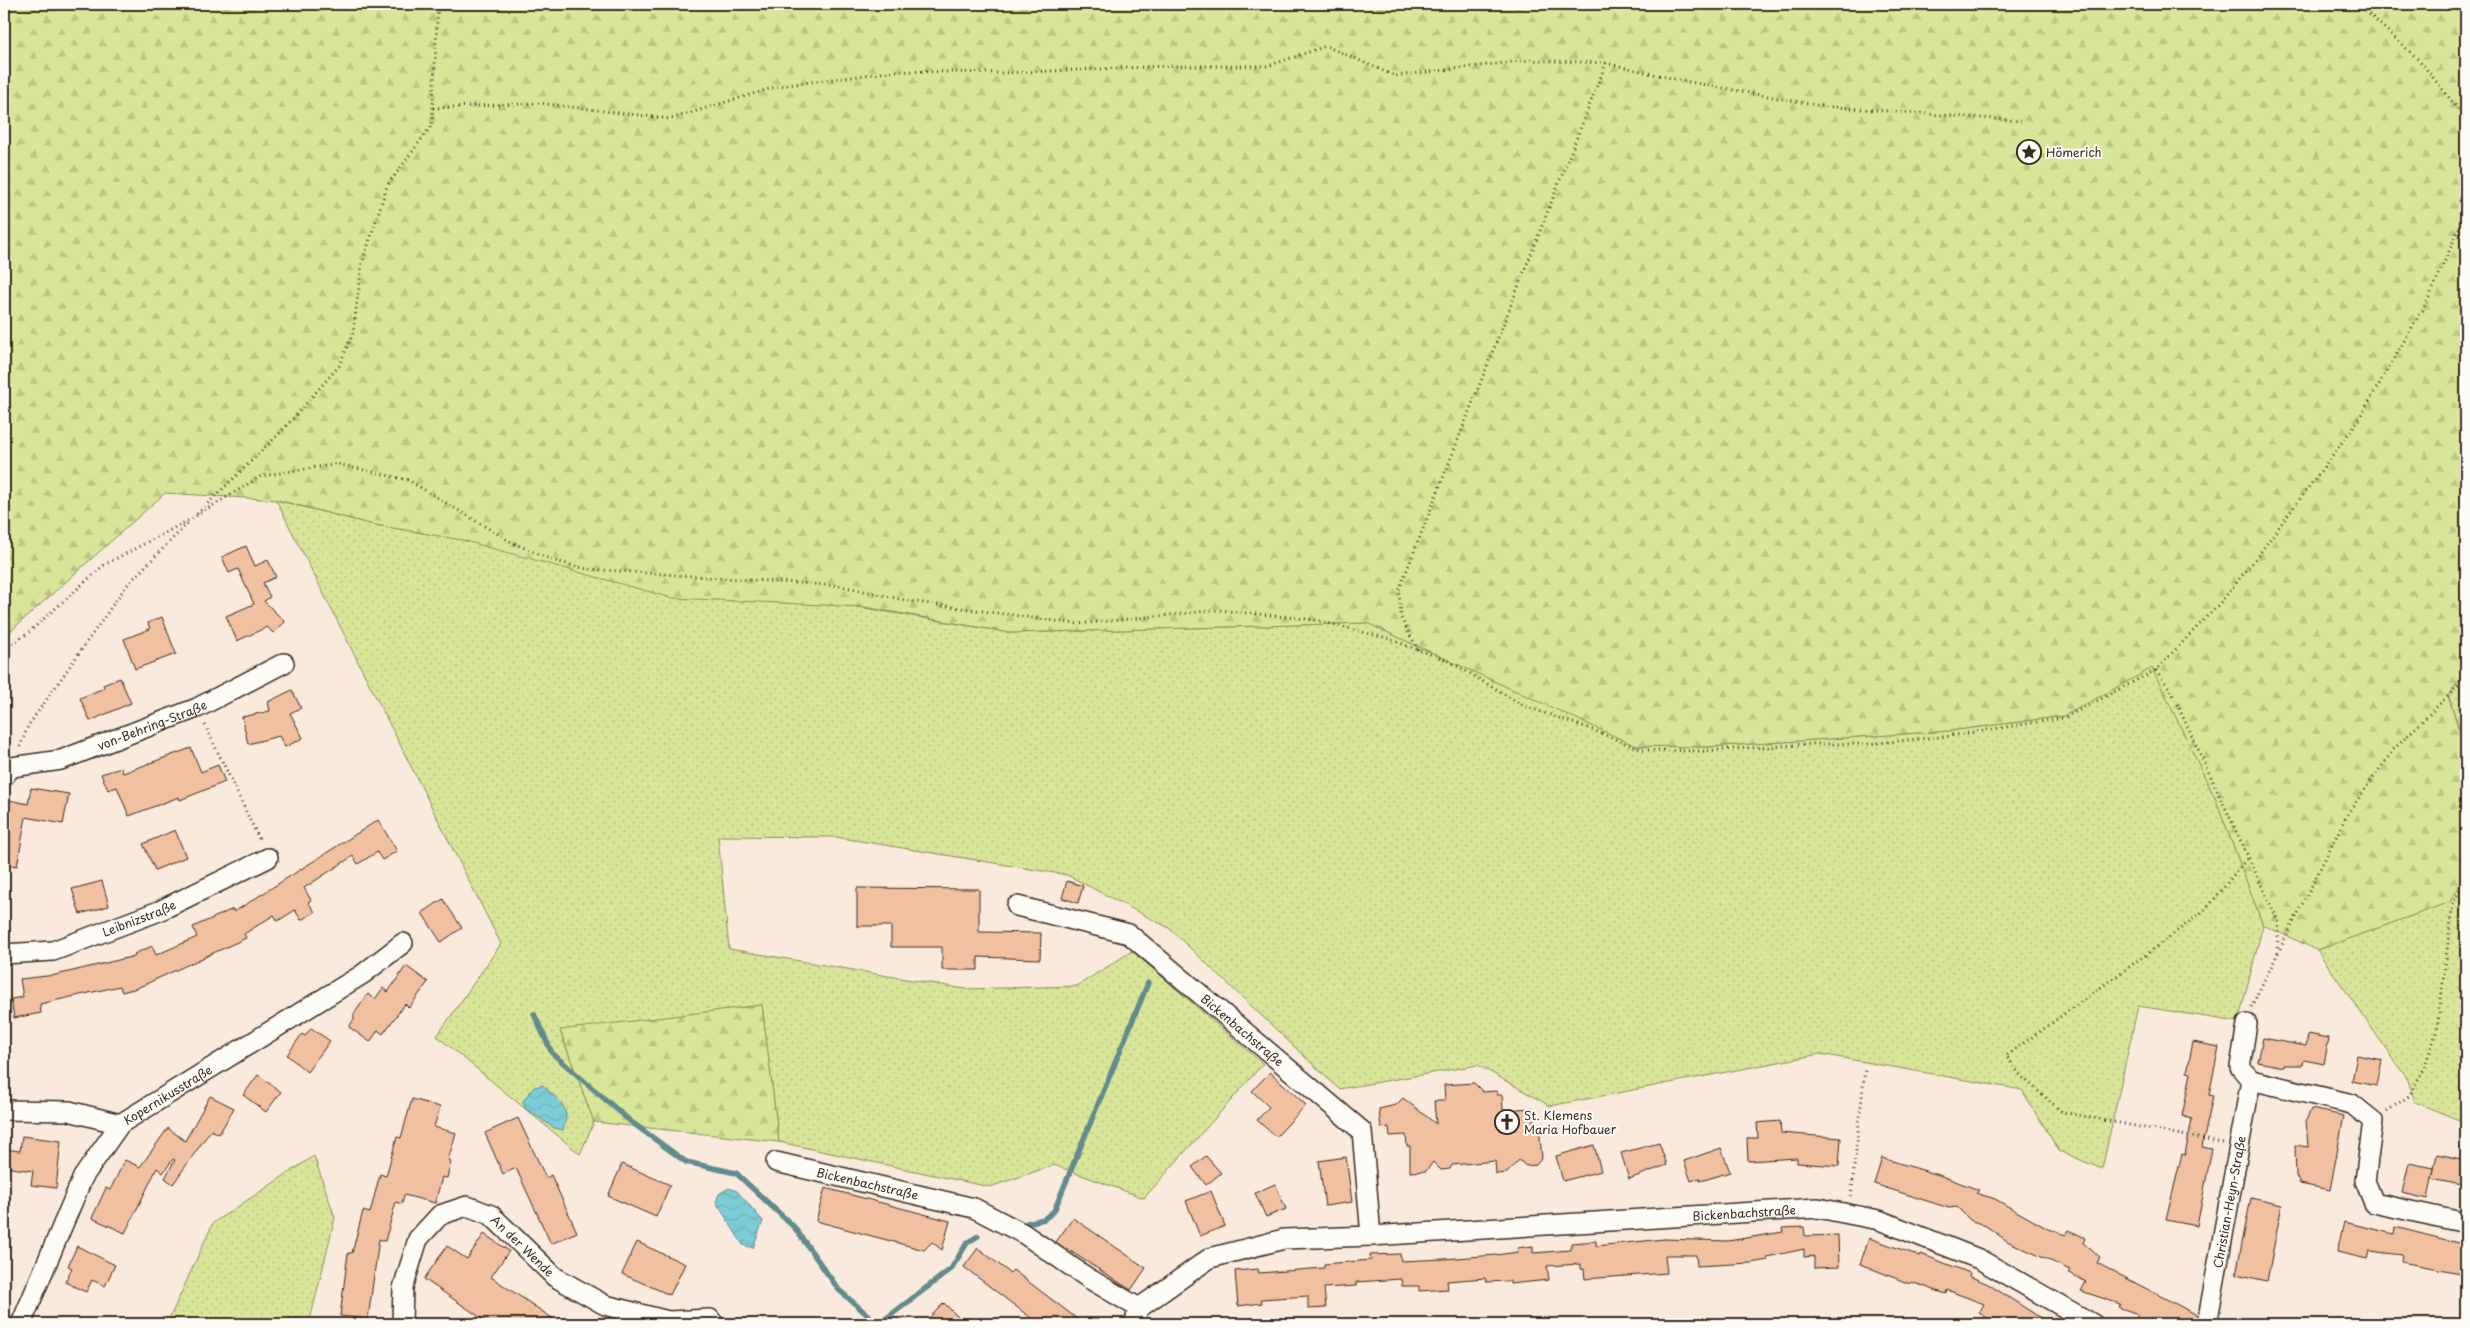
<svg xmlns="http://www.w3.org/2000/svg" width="2470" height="1328" font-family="'Playpen Sans',sans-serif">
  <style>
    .grass { fill: url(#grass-dots); stroke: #8a885c }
    .forest { fill: url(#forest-firs); stroke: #8a885c }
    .water { fill: url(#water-waves); stroke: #628b8d }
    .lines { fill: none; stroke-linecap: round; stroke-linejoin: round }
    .stream { stroke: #628b8d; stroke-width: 5.5 }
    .building { fill: #f0c0a1; stroke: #3b2a1e }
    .minor-casing { stroke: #3b2a1e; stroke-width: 22 }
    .path { stroke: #3b2a1e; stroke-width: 3; stroke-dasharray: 1 4; stroke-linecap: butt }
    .minor { stroke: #fdfcf7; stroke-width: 19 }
    .labels { text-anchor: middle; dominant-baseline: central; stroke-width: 4; stroke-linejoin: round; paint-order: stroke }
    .poi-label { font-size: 12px; fill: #3b2a1e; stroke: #fdfcf7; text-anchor: start }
    .street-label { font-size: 12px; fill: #3b2a1e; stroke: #fdfcf7 }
  </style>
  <defs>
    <pattern id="grass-dots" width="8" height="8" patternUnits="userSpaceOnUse" patternTransform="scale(1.25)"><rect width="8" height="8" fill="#d9e699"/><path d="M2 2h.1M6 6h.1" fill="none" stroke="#bbc583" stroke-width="1.8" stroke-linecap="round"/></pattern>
    <pattern id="forest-firs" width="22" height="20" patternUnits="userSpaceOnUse" patternTransform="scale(1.25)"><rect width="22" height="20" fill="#d9e699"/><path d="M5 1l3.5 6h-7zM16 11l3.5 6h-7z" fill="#bbc583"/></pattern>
    <pattern id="water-waves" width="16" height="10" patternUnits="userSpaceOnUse" patternTransform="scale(1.25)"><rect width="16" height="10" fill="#7cccd7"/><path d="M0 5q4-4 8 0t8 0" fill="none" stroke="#6cafb8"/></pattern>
  </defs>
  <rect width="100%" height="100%" fill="#f9eadd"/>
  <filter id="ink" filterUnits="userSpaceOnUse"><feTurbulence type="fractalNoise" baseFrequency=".02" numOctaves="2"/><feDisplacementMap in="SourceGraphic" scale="10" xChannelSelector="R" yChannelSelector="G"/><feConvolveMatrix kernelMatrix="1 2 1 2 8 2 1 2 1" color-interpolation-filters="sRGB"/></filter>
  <g filter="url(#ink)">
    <g class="grass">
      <path d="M276 500 370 524 1011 633 1367 623 1637 746 1707 747 1949 731 2064 716 2152 667 2216 800 2263 925 2238 1022 2138 1006 2102 1169 2059 1151 2022 1090 1820 1054 1550 1106 1478 1065 1339 1089 1169 928 1067 875 836 837 718 836 729 949 965 989 1077 986 1132 951 1263 1064 1144 1198 1054 1165 990 1187 779 1142 762 1005 560 1031 594 1122 580 1154 437 1036 501 944Z"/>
      <path d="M2466 667V750L2447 691Z"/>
      <path d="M2466 871V1123L2415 1102 2408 1080 2317 950 2450 902Z"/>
      <path d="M314 1156 335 1218 309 1324H167L213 1223Z"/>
    </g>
    <g class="forest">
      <path d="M4 4H2466V671L2448 696 2466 751V874L2450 902 2317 950 2263 925 2216 800 2152 668 2064 716 1949 731 1707 747 1636 746 1367 623 1011 633 865 607 672 598 462 540 370 524 278 500 165 493 4 637Z"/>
      <path d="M762 1005 779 1142 594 1122 560 1030Z"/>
    </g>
    <g class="water">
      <path d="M543 1085C559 1102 572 1106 563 1130L554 1128 525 1108 523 1101 534 1087Z"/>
      <path d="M729 1188 737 1191 763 1221 753 1248 743 1245 716 1202 719 1194Z"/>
    </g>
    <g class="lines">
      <g class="stream">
        <path d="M534 1014 552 1053 630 1121 686 1162 736 1173 794 1227 839 1290 878 1324"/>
        <path d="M1027 1223 1044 1219 1054 1211 1148 983"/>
        <path d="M879 1324 951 1269 967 1243 978 1236"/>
      </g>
    </g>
    <g class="building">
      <path d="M246 546 255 566 268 560 276 577 263 583 270 597 264 601 285 622 273 633 267 627 237 641 226 616 254 604 238 569 229 573 222 557Z"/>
      <path d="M162 617 176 654 135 669 124 639 150 629 148 623Z"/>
      <path d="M120 678 131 703 90 721 80 698 104 688 103 685Z"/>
      <path d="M292 690 301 708 290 713 303 738 285 747 279 736 248 744 242 717 270 711 268 702Z"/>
      <path d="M191 748 201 772 218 765 225 782 180 800 179 797 129 816 117 787 108 790 101 774 121 768 123 773Z"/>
      <path d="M31 788 69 794 63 824 26 817 17 866 4 864V828L9 800 28 804Z"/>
      <path d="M378 820 397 851 382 860 377 852 358 864 353 856 304 888 311 900 308 902 315 912 301 920 295 910 278 921 274 915 244 934 246 938 137 988 122 992 120 986 40 1004 41 1013 14 1018 11 999 23 997 20 979 56 975 135 956 134 954 152 946 156 955 197 937 193 927 233 909 234 912Z"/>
      <path d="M175 830 186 857 155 870 143 844Z"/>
      <path d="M102 881 109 906 80 914 72 889Z"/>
      <path d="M1067 881 1083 886 1078 903 1062 898Z"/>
      <path d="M857 888 979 889V932L1041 933 1040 959 978 957V970H942V947H891V926H857Z"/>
      <path d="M443 899 462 928 441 942 422 913Z"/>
      <path d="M406 966 428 982 409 1008 405 1004 383 1034 378 1030 370 1042 349 1027 354 1019V1014L368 994 375 999 383 988 388 992Z"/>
      <path d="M311 1028 330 1041 307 1072 287 1055 302 1034 305 1036Z"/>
      <path d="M2308 1034 2329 1038 2324 1064 2304 1060 2303 1065H2284V1067L2258 1062 2263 1038 2306 1046Z"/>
      <path d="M2193 1042 2219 1047 2209 1095 2213 1096 2202 1147 2212 1149 2197 1226 2166 1220 2182 1154 2185 1155 2192 1119 2182 1116 2191 1073 2187 1072Z"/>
      <path d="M2357 1055 2382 1060 2377 1086 2352 1081Z"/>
      <path d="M1270 1072 1306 1105 1276 1137 1257 1120 1269 1107 1252 1091Z"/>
      <path d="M258 1075 281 1092 266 1112 243 1095Z"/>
      <path d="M1474 1083 1483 1092 1497 1091V1095H1502L1503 1110 1532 1108 1534 1127H1539L1542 1158 1536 1165 1526 1166 1519 1160 1507 1173 1496 1174 1495 1161 1452 1165 1450 1169 1441 1170 1433 1162 1426 1171 1410 1172V1146H1407L1406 1135 1390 1136 1389 1127 1381 1128 1379 1109 1396 1105 1403 1098 1436 1124 1434 1101H1445L1444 1085Z"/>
      <path d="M210 1096 234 1108 219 1134 211 1130 173 1184 165 1178 175 1160 173 1159 163 1173 157 1168 125 1233 92 1218 106 1188 110 1190 125 1160 140 1167 168 1128 185 1141Z"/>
      <path d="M412 1099 440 1107 434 1127 456 1133 448 1160 451 1161 447 1178 442 1177 435 1203 404 1195 402 1204 396 1202 385 1241 379 1239 368 1319 340 1316 348 1253H352L363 1211 370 1213 380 1174 386 1176 397 1137 401 1138Z"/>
      <path d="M2311 1109 2344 1116 2330 1190 2300 1184 2296 1176 2295 1145 2308 1147 2306 1121Z"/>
      <path d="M518 1118 546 1178 551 1175 577 1232 551 1244 516 1168 503 1174 485 1133Z"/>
      <path d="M1780 1121 1781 1133 1841 1138 1839 1166 1797 1163V1158L1748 1161 1747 1138H1758L1757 1123Z"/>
      <path d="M22 1136 61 1141 56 1188 31 1185 33 1171 4 1167V1149L20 1151Z"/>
      <path d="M1659 1143 1667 1165 1629 1179 1621 1153Z"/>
      <path d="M1594 1145 1601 1171 1563 1181 1556 1156Z"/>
      <path d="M1721 1148 1730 1172 1701 1181 1700 1178 1691 1181 1684 1161Z"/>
      <path d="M2437 1154 2466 1160V1186L2432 1179Z"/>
      <path d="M1206 1156 1221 1173 1206 1185 1192 1167Z"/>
      <path d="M1346 1157 1352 1202 1325 1206 1319 1161Z"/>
      <path d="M1882 1158 1939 1175 1979 1190 1976 1193 1995 1199 2048 1229 2066 1235 2069 1230 2085 1238 2083 1243 2100 1257 2097 1263 2197 1315 2196 1324H2146L2136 1318 2138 1314 2118 1307 2120 1304 2081 1291 2086 1282 2068 1272 2070 1270 2007 1241 1986 1226 1970 1220 1957 1207 1949 1208 1874 1184Z"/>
      <path d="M2409 1163 2434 1168 2428 1199 2402 1193Z"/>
      <path d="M622 1164 670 1185 656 1217 608 1196Z"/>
      <path d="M1275 1184 1286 1209 1266 1217 1255 1193Z"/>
      <path d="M825 1188 950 1221 942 1250 932 1242 924 1250 816 1221Z"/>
      <path d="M1211 1191 1225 1226 1200 1236 1186 1201Z"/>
      <path d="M2251 1198 2282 1205 2267 1281 2236 1274Z"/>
      <path d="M1073 1218 1146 1268 1131 1290 1056 1242Z"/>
      <path d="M2344 1222 2394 1234 2395 1227 2466 1245V1274L2401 1262 2402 1255 2369 1251 2367 1259 2337 1252Z"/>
      <path d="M1804 1227 1805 1236 1838 1235 1839 1267 1814 1268V1256L1804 1257V1249L1767 1257 1768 1260 1751 1263 1697 1266 1696 1255H1665L1667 1273 1585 1279 1584 1269H1581V1264L1547 1266 1549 1280 1510 1284V1281L1486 1282 1485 1278 1447 1281 1448 1289 1419 1291V1286H1402L1401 1279 1356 1282V1286L1324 1288 1326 1308 1308 1309V1296L1261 1299 1262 1303 1238 1306 1235 1271 1258 1269 1259 1273 1324 1268V1264L1371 1260 1370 1255 1400 1254 1401 1261 1444 1259 1496 1255 1518 1252 1517 1248 1533 1246V1253L1571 1250V1243L1596 1241V1246L1664 1239 1728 1241 1783 1232 1782 1228Z"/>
      <path d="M484 1234 509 1251 491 1277 561 1324H490L424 1279 447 1246 467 1259Z"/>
      <path d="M1869 1238 1920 1256 1921 1254 1970 1273 1969 1276 1988 1284 2050 1324H1998L1979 1313 1984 1304 1947 1290 1946 1294 1911 1282 1910 1284 1860 1264Z"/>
      <path d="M637 1242 685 1264 670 1295 622 1274Z"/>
      <path d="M77 1246 115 1265 105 1286 92 1280 86 1292 65 1282 72 1268 68 1266Z"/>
      <path d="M978 1248 1010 1273 1013 1270 1084 1324H1039L964 1267Z"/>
      <path d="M944 1303 965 1324H923Z"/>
    </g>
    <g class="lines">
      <defs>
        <g id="minor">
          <path id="s1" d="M4 776 12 767 61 760 197 708 284 663"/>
          <path id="s2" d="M1017 906 1129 934 1362 1131 1371 1236"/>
          <path id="s3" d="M4 954 53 951 159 911 268 858"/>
          <path d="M2251 1080 2352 1104 2373 1121 2365 1181 2374 1203 2466 1223"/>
          <path d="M4 1110 69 1111 120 1124"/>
          <path id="s4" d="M776 1162 974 1208 1024 1234 1088 1278 1139 1308"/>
          <path id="s5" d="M21 1324 83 1177 120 1124 363 974 403 943"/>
          <path id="s6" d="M402 1324 403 1288 418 1239 440 1215 467 1206 491 1215 555 1277 605 1305 668 1321 710 1319 714 1324"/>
          <path id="s7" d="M1134 1324 1139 1308 1210 1258 1284 1239 1371 1236 1818 1208 1879 1220 1979 1259 2093 1324"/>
          <path id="s8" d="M2207 1324 2251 1080 2240 1067 2247 1024"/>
        </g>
      </defs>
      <use href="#minor" class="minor-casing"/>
      <g class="path">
        <path d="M2358 4 2420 61 2462 114 2466 122"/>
        <path d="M433 108 539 103 670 119 779 86 897 71 1002 73 1171 66H1268L1326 46 1395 76 1529 60 1606 63 1679 80 1822 106 2021 121"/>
        <path d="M197 514 282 431 339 366 353 333 362 264 387 186 432 125 438 4"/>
        <path d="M4 649 28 633 104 565 191 519 261 476 338 464 408 480 511 542 552 560 587 569 841 586 909 601 1078 624 1219 610 1316 620 1386 638 1449 661 1524 706 1588 728 1642 750 1703 751 1812 744H1867L1949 736 2064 718 2156 670 2220 603 2256 558 2357 422 2428 300 2466 212"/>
        <path d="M1418 650 1401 618 1399 590 1606 63"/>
        <path d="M2156 670 2170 689 2279 923 2277 951"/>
        <path d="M205 725 260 841"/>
        <path d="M20 747 28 726 126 586 189 522"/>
        <path d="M2251 1007 2348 813 2394 749 2466 678"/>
        <path d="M2387 1111 2409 1096 2424 1069 2437 1030 2453 903 2466 879"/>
        <path d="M2223 1143 2062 1112 2021 1076 2006 1056 2158 946 2207 908 2249 856"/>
        <path d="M1851 1196 1865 1069"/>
      </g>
      <use href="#minor" class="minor"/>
    </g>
  </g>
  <defs>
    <symbol id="sight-ring" viewBox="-11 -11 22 22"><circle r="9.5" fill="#fdfcf7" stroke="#3b2a1e" stroke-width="1.5"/><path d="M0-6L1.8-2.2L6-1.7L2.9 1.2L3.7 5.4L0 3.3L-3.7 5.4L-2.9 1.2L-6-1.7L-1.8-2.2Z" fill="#3b2a1e"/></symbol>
    <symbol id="church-ring" viewBox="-11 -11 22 22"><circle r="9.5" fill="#fdfcf7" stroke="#3b2a1e" stroke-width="1.5"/><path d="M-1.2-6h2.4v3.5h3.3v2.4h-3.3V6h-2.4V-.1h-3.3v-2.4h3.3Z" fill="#3b2a1e"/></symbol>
  </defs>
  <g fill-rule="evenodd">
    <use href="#sight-ring" x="2015" y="138" width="28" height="28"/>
    <use href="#church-ring" x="1493" y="1108" width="28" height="28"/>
  </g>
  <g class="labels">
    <g class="poi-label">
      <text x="2046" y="152">Hömerich</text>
      <text x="1524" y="1115">St. Klemens<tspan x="1524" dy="14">Maria Hofbauer</tspan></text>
    </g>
    <g class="street-label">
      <text stroke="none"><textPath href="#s1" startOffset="159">von-Behring-Straße</textPath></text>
      <text stroke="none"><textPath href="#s3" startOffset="141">Leibnizstraße</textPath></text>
      <text stroke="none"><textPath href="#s2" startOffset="264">Bickenbachstraße</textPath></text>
      <text stroke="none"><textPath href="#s5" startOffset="280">Kopernikusstraße</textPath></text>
      <text stroke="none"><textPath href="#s4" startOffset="94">Bickenbachstraße</textPath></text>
      <text stroke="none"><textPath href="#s8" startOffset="124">Christian-Heyn-Straße</textPath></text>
      <text stroke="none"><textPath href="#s7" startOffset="641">Bickenbachstraße</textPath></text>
      <text stroke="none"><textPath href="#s6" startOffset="218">An der Wende</textPath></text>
    </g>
  </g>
  <rect width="2470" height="1328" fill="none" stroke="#fdfcf7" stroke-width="20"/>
  <rect x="10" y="10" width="2450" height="1308" fill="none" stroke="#3b2a1e" stroke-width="2" filter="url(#ink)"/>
</svg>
